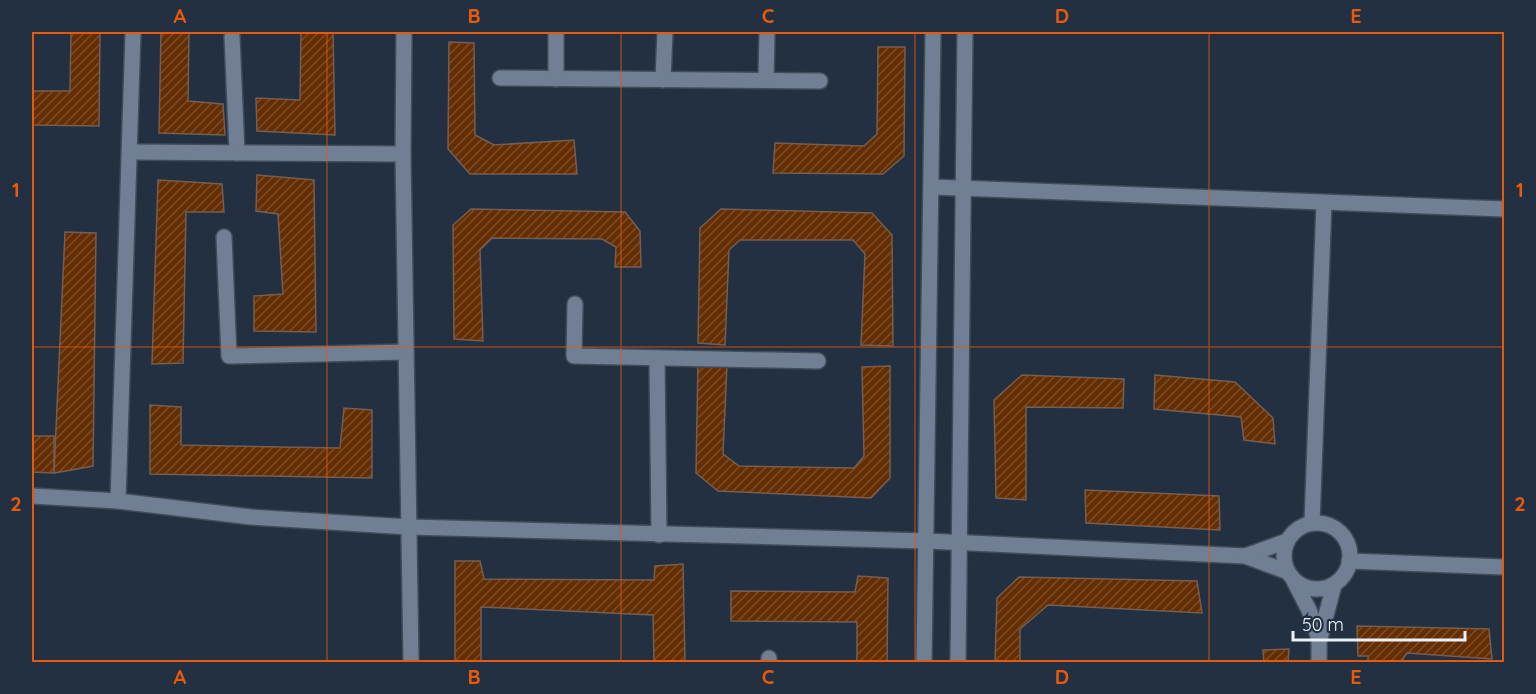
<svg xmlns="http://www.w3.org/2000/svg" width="1536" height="694" font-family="Quicksand,sans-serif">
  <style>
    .building { fill: url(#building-hatch); stroke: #755e51; stroke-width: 1.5 }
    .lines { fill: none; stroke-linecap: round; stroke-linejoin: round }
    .minor-casing { stroke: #414c5b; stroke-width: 18 }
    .minor { stroke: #707f93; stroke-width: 15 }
    .grid { fill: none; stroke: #e8590c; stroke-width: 1.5; stroke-opacity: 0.55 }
    .neatline { fill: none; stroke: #e8590c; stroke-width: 2 }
    .grid-label { font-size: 20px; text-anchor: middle; font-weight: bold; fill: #e8590c }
  </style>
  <defs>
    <pattern id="building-hatch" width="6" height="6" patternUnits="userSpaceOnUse" patternTransform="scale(1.5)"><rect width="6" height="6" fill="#652e02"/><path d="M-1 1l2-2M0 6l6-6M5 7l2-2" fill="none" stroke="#7b4d28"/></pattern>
  </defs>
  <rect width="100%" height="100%" fill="#233041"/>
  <g class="building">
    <path d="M71 32H100L99 126 32 125V91H70Z"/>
    <path d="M161 32H189L188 101 223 104 225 135 159 133Z"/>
    <path d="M301 32H333L335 135 257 131 256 98 300 100Z"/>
    <path d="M449 42 474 43 475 135 494 145 574 140 577 174H470L448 149Z"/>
    <path d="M878 47H905L904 156 883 174 773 173 775 143 864 146 877 134Z"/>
    <path d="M257 175 314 180 316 332 254 331V296L283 294 278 214 256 211Z"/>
    <path d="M158 180 222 184 224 212H186L183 363 152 364Z"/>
    <path d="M471 209 625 212 640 231 641 267H615L616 247 602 239 492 238 480 250 483 341 454 339 453 225Z"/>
    <path d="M721 209 872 213 892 235 893 346 861 345 865 254 853 240H740L729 250 725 345 698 343 700 228Z"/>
    <path d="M65 232 96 233 93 466 54 473Z"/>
    <path d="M698 363 727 364 723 454 739 466 854 468 864 456 862 367 890 366V478L871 498 718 491 696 473Z"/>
    <path d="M1022 375 1124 379 1123 408 1026 407V500L996 498 994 400Z"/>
    <path d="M1155 375 1235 382 1273 418 1275 444 1244 440 1241 417 1154 409Z"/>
    <path d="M150 405 181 407V445L340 448 344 408 372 410V478L150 474Z"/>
    <path d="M32 436H54V473L32 472Z"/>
    <path d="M1085 490 1219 496 1220 530 1086 523Z"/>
    <path d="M455 561H480L484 579 654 580 655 566 683 564 685 662H654L653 615 481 607V662H455Z"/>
    <path d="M858 576 888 578 887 662H857V622L731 621V591L855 592Z"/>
    <path d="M1019 577 1197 581 1202 613 1048 605 1020 629V662H995L997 598Z"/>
    <path d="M1357 626 1489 629 1492 659 1407 653 1401 662H1368V656H1358Z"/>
    <path d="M1289 649 1288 662H1264L1263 650Z"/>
  </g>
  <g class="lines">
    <defs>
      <g id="minor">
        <path d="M404 32 403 154 411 662"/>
        <path d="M232 36 237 153"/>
        <path d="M500 78 820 81"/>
        <path d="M556 79V32"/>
        <path d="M663 80 665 32"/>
        <path d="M766 80 767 32"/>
        <path d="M130 152 403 154"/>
        <path d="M931 187 1504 209"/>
        <path d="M224 237 229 356 406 352"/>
        <path d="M575 304 574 356 818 361"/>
        <path d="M657 358 659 535"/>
        <path d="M32 496 118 501 251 517 409 527 927 541 1245 556 1288 572"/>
        <path d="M118 501 133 32"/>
        <path d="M1312 523 1324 203"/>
        <circle cx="1317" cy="556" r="33"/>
        <path d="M1245 556 1287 541"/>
        <path d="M1349 561 1504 567"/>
        <path d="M1294 581 1309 610 1319 639"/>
        <path d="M769 662V658"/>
        <path d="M924 662 933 32"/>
        <path d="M958 662 965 32"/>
        <path d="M1319 662V642L1334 585"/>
      </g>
    </defs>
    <use href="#minor" class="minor-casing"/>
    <use href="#minor" class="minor"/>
  </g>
  <path class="grid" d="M327 32V662M621 32V662M915 32V662M1209 32V662M32 347H1504"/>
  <rect width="1536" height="694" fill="none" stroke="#233041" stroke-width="66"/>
  <path d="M1293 631v9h172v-9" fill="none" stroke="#e8f1fc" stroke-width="3"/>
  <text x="1302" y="631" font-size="18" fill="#e8f1fc" stroke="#233041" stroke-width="4.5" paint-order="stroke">50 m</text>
  <rect x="33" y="33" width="1470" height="628" class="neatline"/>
  <g class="grid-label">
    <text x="180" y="23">A</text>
    <text x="474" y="23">B</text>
    <text x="768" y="23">C</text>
    <text x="1062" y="23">D</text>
    <text x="1356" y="23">E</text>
    <text x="16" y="197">1</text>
    <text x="1520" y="197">1</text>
    <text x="16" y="511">2</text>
    <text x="1520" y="511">2</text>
    <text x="180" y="684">A</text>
    <text x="474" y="684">B</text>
    <text x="768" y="684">C</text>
    <text x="1062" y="684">D</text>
    <text x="1356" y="684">E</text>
  </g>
</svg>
